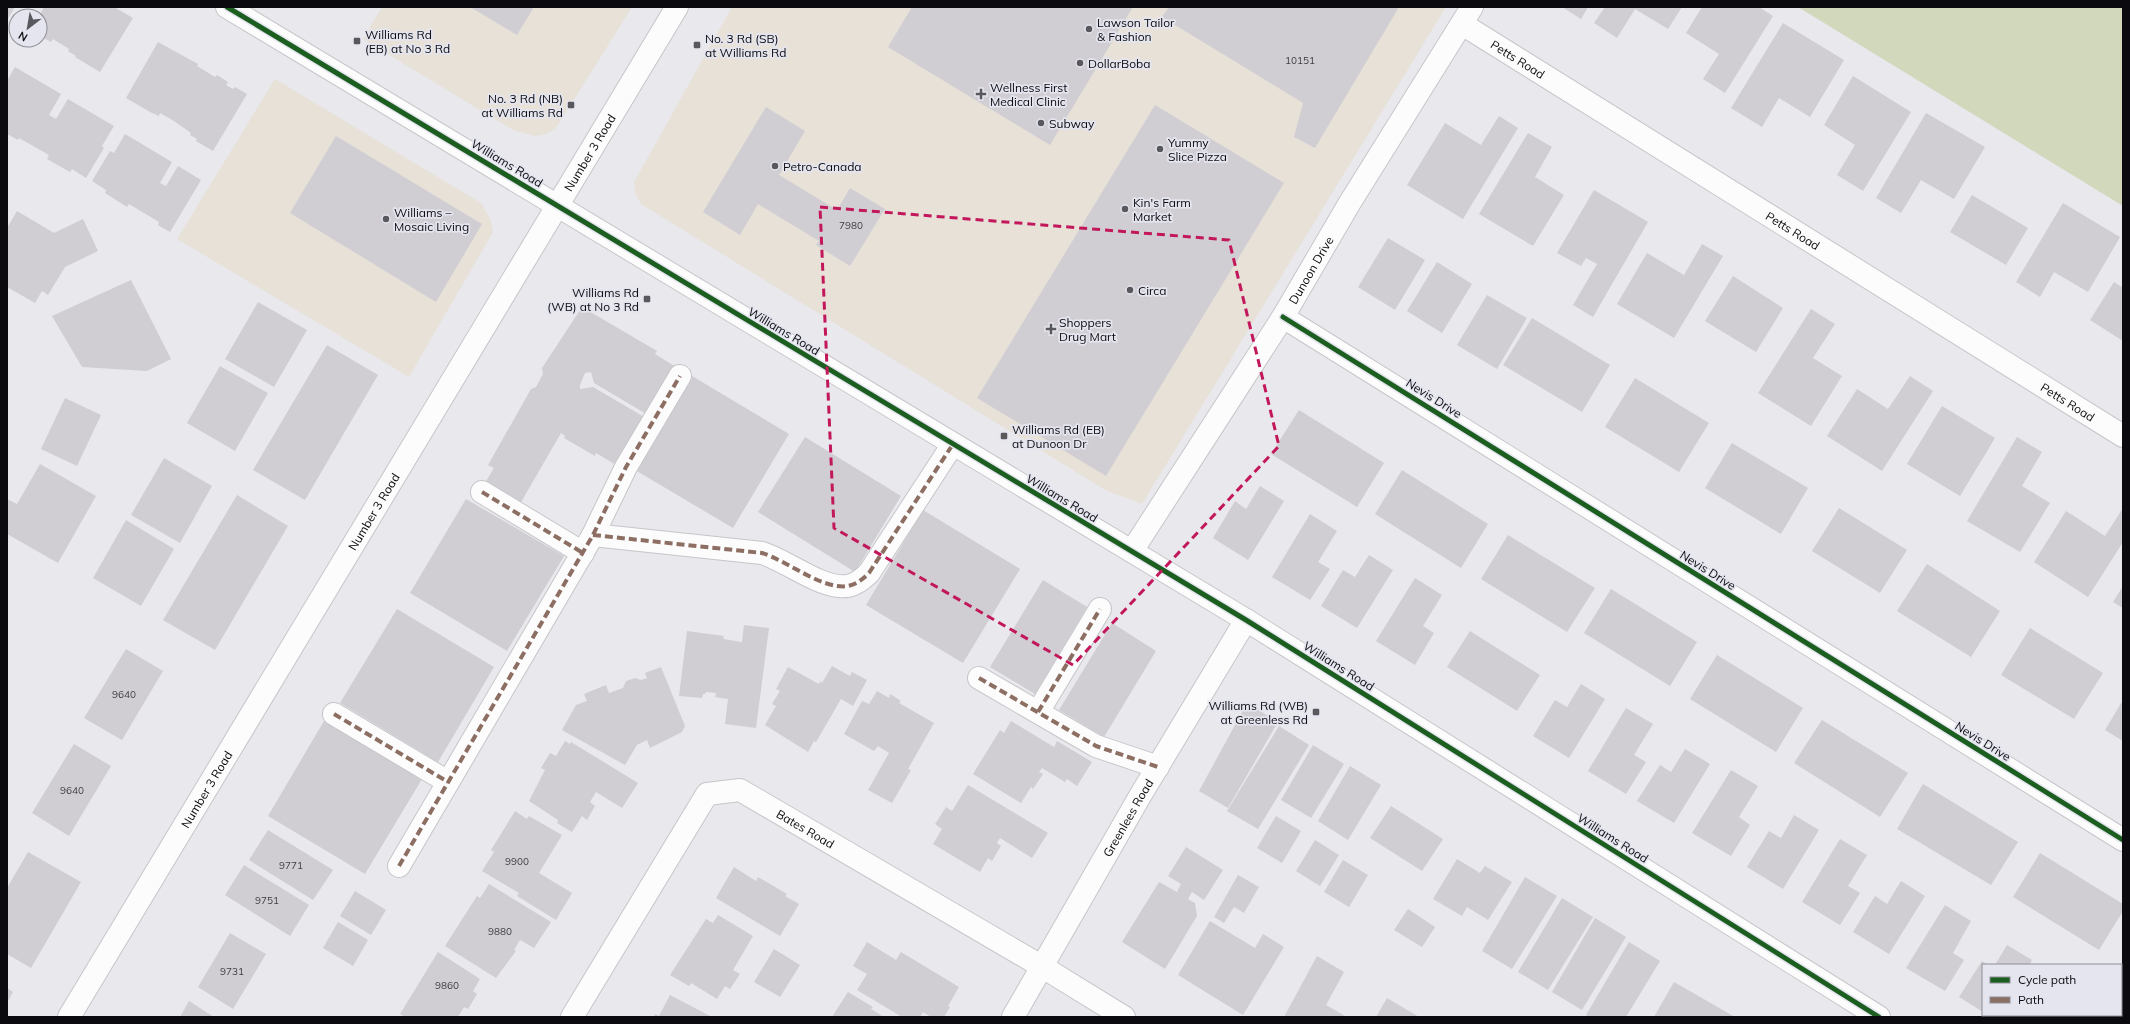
<svg xmlns="http://www.w3.org/2000/svg" width="2130" height="1024" font-family="Mulish,sans-serif">
<style>
.commercial{fill:#e7e1d8}
.green{fill:#d1d8bc}
.building{fill:#d0ced3}
.lines{fill:none;stroke-linecap:round;stroke-linejoin:round}
.street-casing{stroke:#c6c6ca;stroke-width:24}
.secondary-casing{stroke:#c6c6ca;stroke-width:24}
.street{stroke:#fcfcfc;stroke-width:22}
.secondary{stroke:#fcfcfc;stroke-width:22}
.quiet{stroke:#8d6e63;stroke-width:4;stroke-dasharray:8 4;stroke-linecap:butt}
.cycleway-casing{stroke:#e5e5f0;stroke-width:8}
.cycleway{stroke:#1b5e20;stroke-width:5}
.marked{fill:none;stroke:#c2185b;stroke-width:3;stroke-dasharray:8 5;stroke-linejoin:round}
.poi-dot{fill:#58585d;stroke:#e5e5f0;stroke-width:1.5}
.labels{text-anchor:middle;dominant-baseline:central;stroke-width:3.5;stroke-linejoin:round;paint-order:stroke}
.number-label{font-size:10px;fill:#3e3e42}
.poi-label{font-size:12px;fill:#0b0b0f;stroke:#e5e5f0;text-anchor:start}
.street-label{font-size:12px;fill:#0b0b0f;stroke:#e5e5f0}
</style>
<rect width="100%" height="100%" fill="#e8e8ed"/>
<g class="commercial">
<path d="M 382,7 L 632,7 L 556,128 L 546,134 L 534,136 L 513,130 L 363,39 Z"/>
<path d="M 732,7 L 1446,7 L 1142,504 L 1107,491 L 641,204 L 635,193 L 634,182 Z"/>
<path d="M 275,79 L 481,203 L 491,221 L 493,232 L 409,377 L 177,239 Z"/>
</g>
<path class="green" d="M 1798,7 L 2123,7 L 2123,206 Z"/>
<g class="building">
<path d="M 7,7 L 15,7 L 7,20 Z"/>
<path d="M 44,7 L 114,7 L 133,18 L 100,72 L 75,57 L 76,56 L 68,51 L 69,49 L 53,39 L 51,42 L 40,36 L 39,16 Z"/>
<path d="M 470,7 L 534,7 L 517,35 Z"/>
<path d="M 912,7 L 1133,7 L 1050,145 L 888,47 Z"/>
<path d="M 1169,7 L 1399,7 L 1315,148 L 1294,137 L 1303,103 L 1162,17 Z"/>
<path d="M 1562,7 L 1588,7 L 1581,19 Z"/>
<path d="M 1605,7 L 1682,7 L 1668,29 L 1635,9 L 1617,38 L 1594,23 Z"/>
<path d="M 1702,7 L 1759,7 L 1773,16 L 1725,93 L 1703,79 L 1719,54 L 1686,33 Z"/>
<path d="M 1783,23 L 1844,60 L 1810,117 L 1779,98 L 1762,127 L 1731,108 Z"/>
<path d="M 158,42 L 198,64 L 197,66 L 215,77 L 217,75 L 228,82 L 226,85 L 233,89 L 235,87 L 247,94 L 213,151 L 196,141 L 197,139 L 190,135 L 191,133 L 174,121 L 160,113 L 159,116 L 150,112 L 126,98 Z"/>
<path d="M 15,67 L 61,94 L 49,115 L 56,119 L 68,99 L 114,126 L 102,146 L 104,148 L 86,178 L 72,169 L 70,172 L 47,159 L 49,155 L 19,138 L 18,140 L 7,134 L 7,81 Z"/>
<path d="M 1853,76 L 1911,112 L 1863,191 L 1837,175 L 1855,145 L 1824,125 Z"/>
<path d="M 1155,105 L 1284,183 L 1106,476 L 977,398 Z"/>
<path d="M 766,107 L 805,131 L 779,175 L 837,210 L 850,188 L 885,209 L 850,266 L 816,245 L 819,241 L 758,204 L 740,235 L 703,212 Z"/>
<path d="M 1926,113 L 1985,147 L 1954,199 L 1921,180 L 1901,213 L 1876,198 Z"/>
<path d="M 1499,116 L 1518,128 L 1463,219 L 1407,185 L 1445,123 L 1481,145 Z"/>
<path d="M 1528,133 L 1552,147 L 1535,177 L 1564,195 L 1533,246 L 1479,214 Z"/>
<path d="M 125,134 L 172,162 L 160,183 L 166,186 L 178,166 L 201,180 L 170,232 L 158,225 L 159,222 L 129,204 L 127,207 L 105,193 L 106,190 L 92,181 L 110,151 L 114,153 Z"/>
<path d="M 336,136 L 482,224 L 436,302 L 290,213 Z"/>
<path d="M 1594,190 L 1648,222 L 1593,317 L 1573,305 L 1597,264 L 1586,258 L 1581,266 L 1557,253 Z"/>
<path d="M 1972,195 L 2028,228 L 2006,265 L 1950,232 Z"/>
<path d="M 2063,203 L 2120,237 L 2088,292 L 2054,272 L 2040,297 L 2016,282 Z"/>
<path d="M 17,211 L 54,233 L 83,219 L 98,251 L 65,267 L 48,295 L 42,291 L 35,303 L 7,287 L 7,228 Z"/>
<path d="M 1388,238 L 1425,260 L 1395,310 L 1358,287 Z"/>
<path d="M 1702,244 L 1723,256 L 1674,338 L 1617,304 L 1647,253 L 1684,275 Z"/>
<path d="M 1437,262 L 1472,284 L 1442,333 L 1407,311 Z"/>
<path d="M 1733,276 L 1783,308 L 1756,352 L 1705,321 Z"/>
<path d="M 131,280 L 171,359 L 147,371 L 82,367 L 52,316 Z"/>
<path d="M 2114,282 L 2123,288 L 2123,341 L 2090,320 Z"/>
<path d="M 1487,295 L 1527,318 L 1497,369 L 1457,345 Z"/>
<path d="M 258,302 L 307,330 L 274,387 L 225,359 Z"/>
<path d="M 582,307 L 657,351 L 655,354 L 676,367 L 648,415 L 594,383 L 591,372 L 585,373 L 580,385 L 580,389 L 593,387 L 646,418 L 618,466 L 596,453 L 595,456 L 564,438 L 565,436 L 561,433 L 520,504 L 485,483 L 494,468 L 488,465 L 531,389 L 536,387 L 543,374 L 542,368 Z"/>
<path d="M 1811,309 L 1835,324 L 1813,358 L 1842,376 L 1811,426 L 1758,393 Z"/>
<path d="M 1532,318 L 1610,365 L 1582,412 L 1503,365 Z"/>
<path d="M 327,345 L 378,375 L 305,500 L 253,470 Z"/>
<path d="M 220,366 L 268,393 L 235,451 L 187,423 Z"/>
<path d="M 692,376 L 789,434 L 733,528 L 635,470 Z"/>
<path d="M 1910,376 L 1933,391 L 1882,471 L 1827,436 L 1857,389 L 1888,409 Z"/>
<path d="M 1635,378 L 1709,423 L 1679,472 L 1605,427 Z"/>
<path d="M 65,398 L 101,415 L 77,466 L 41,449 Z"/>
<path d="M 1942,406 L 1995,438 L 1960,496 L 1907,464 Z"/>
<path d="M 1299,410 L 1384,463 L 1357,507 L 1271,454 Z"/>
<path d="M 805,437 L 901,496 L 855,572 L 758,512 Z"/>
<path d="M 2017,437 L 2042,452 L 2022,486 L 2050,503 L 2020,552 L 1967,521 Z"/>
<path d="M 1732,443 L 1808,488 L 1781,534 L 1705,488 Z"/>
<path d="M 164,458 L 212,486 L 180,543 L 131,515 Z"/>
<path d="M 40,464 L 96,496 L 58,563 L 7,534 L 7,499 L 17,504 Z"/>
<path d="M 1402,470 L 1488,524 L 1461,568 L 1375,514 Z"/>
<path d="M 1260,486 L 1284,501 L 1248,560 L 1213,538 L 1235,501 L 1246,509 Z"/>
<path d="M 237,495 L 288,526 L 215,650 L 163,620 Z"/>
<path d="M 466,499 L 564,556 L 507,651 L 410,593 Z"/>
<path d="M 1839,508 L 1907,550 L 1880,593 L 1812,551 Z"/>
<path d="M 2123,508 L 2123,542 L 2088,597 L 2034,562 L 2066,511 L 2105,536 Z"/>
<path d="M 923,510 L 1020,569 L 963,663 L 866,605 Z"/>
<path d="M 1310,514 L 1337,531 L 1318,562 L 1330,569 L 1310,600 L 1272,577 Z"/>
<path d="M 126,520 L 174,549 L 141,606 L 93,578 Z"/>
<path d="M 1508,535 L 1595,588 L 1567,632 L 1481,579 Z"/>
<path d="M 1369,555 L 1393,570 L 1357,628 L 1321,606 L 1343,570 L 1355,577 Z"/>
<path d="M 1927,564 L 2000,611 L 1971,657 L 1897,611 Z"/>
<path d="M 1415,578 L 1442,595 L 1423,626 L 1434,633 L 1415,665 L 1376,641 Z"/>
<path d="M 1043,580 L 1087,607 L 1035,694 L 990,667 Z"/>
<path d="M 2123,586 L 2123,608 L 2113,602 Z"/>
<path d="M 1611,589 L 1697,642 L 1670,686 L 1584,633 Z"/>
<path d="M 397,609 L 494,667 L 438,762 L 340,703 Z"/>
<path d="M 1112,623 L 1156,651 L 1104,737 L 1059,710 Z"/>
<path d="M 744,625 L 769,628 L 756,728 L 725,724 L 728,699 L 715,697 L 716,693 L 706,692 L 705,694 L 703,694 L 702,698 L 679,696 L 687,631 L 724,636 L 723,639 L 742,642 Z"/>
<path d="M 2030,628 L 2103,673 L 2074,719 L 2001,675 Z"/>
<path d="M 1470,631 L 1540,675 L 1517,711 L 1447,667 Z"/>
<path d="M 126,649 L 163,671 L 122,740 L 84,718 Z"/>
<path d="M 1717,655 L 1803,708 L 1776,752 L 1690,699 Z"/>
<path d="M 832,666 L 850,676 L 852,672 L 867,680 L 853,706 L 841,699 L 816,742 L 814,741 L 808,752 L 765,725 L 776,706 L 772,704 L 780,691 L 776,689 L 788,667 L 819,684 L 820,681 L 822,683 Z"/>
<path d="M 661,667 L 685,726 L 682,732 L 650,748 L 647,740 L 637,745 L 625,765 L 562,730 L 576,705 L 587,701 L 584,694 L 606,685 L 609,693 L 623,688 L 626,681 L 635,678 L 641,680 L 647,678 L 645,673 Z"/>
<path d="M 1581,684 L 1605,699 L 1569,758 L 1533,736 L 1555,700 L 1567,707 Z"/>
<path d="M 877,691 L 889,698 L 890,694 L 901,701 L 899,703 L 934,723 L 908,769 L 911,770 L 892,803 L 868,790 L 889,753 L 878,746 L 874,751 L 844,734 L 862,701 L 869,704 Z"/>
<path d="M 2123,700 L 2123,741 L 2105,730 Z"/>
<path d="M 1247,703 L 1278,722 L 1228,808 L 1199,791 Z"/>
<path d="M 1626,708 L 1653,724 L 1634,755 L 1646,762 L 1626,794 L 1588,771 Z"/>
<path d="M 1822,720 L 1908,773 L 1880,817 L 1794,763 Z"/>
<path d="M 324,721 L 422,779 L 365,874 L 268,816 Z"/>
<path d="M 1011,721 L 1054,747 L 1057,741 L 1092,762 L 1077,786 L 1067,779 L 1065,782 L 1042,768 L 1039,772 L 1043,774 L 1033,789 L 1031,787 L 1021,803 L 973,774 L 1000,730 L 1004,733 Z"/>
<path d="M 1279,726 L 1309,745 L 1258,829 L 1227,811 Z"/>
<path d="M 565,741 L 570,744 L 571,742 L 638,783 L 622,808 L 596,792 L 590,802 L 595,806 L 587,820 L 582,816 L 572,832 L 557,823 L 558,820 L 529,801 L 545,770 L 541,768 L 550,753 L 556,756 Z"/>
<path d="M 74,744 L 111,766 L 69,836 L 32,813 Z"/>
<path d="M 1313,745 L 1344,764 L 1311,818 L 1281,800 Z"/>
<path d="M 1685,749 L 1710,764 L 1674,823 L 1637,801 L 1660,765 L 1671,772 Z"/>
<path d="M 1350,766 L 1381,785 L 1348,840 L 1318,821 Z"/>
<path d="M 1731,770 L 1758,786 L 1739,817 L 1750,825 L 1731,856 L 1692,833 Z"/>
<path d="M 1923,784 L 2018,842 L 1991,885 L 1897,829 Z"/>
<path d="M 968,785 L 1048,833 L 1032,858 L 1000,838 L 997,843 L 1001,846 L 992,861 L 988,858 L 980,872 L 933,844 L 942,829 L 935,824 L 946,807 L 952,811 Z"/>
<path d="M 1391,806 L 1443,839 L 1422,871 L 1370,838 Z"/>
<path d="M 515,811 L 527,819 L 529,816 L 562,835 L 539,873 L 572,893 L 556,920 L 517,896 L 519,893 L 482,871 L 494,852 L 491,850 Z"/>
<path d="M 1794,815 L 1819,830 L 1783,889 L 1747,867 L 1769,831 L 1781,838 Z"/>
<path d="M 1276,816 L 1301,831 L 1282,863 L 1257,848 Z"/>
<path d="M 268,830 L 333,870 L 313,900 L 249,860 Z"/>
<path d="M 1840,839 L 1867,855 L 1848,886 L 1860,893 L 1840,925 L 1802,902 Z"/>
<path d="M 1315,840 L 1339,855 L 1320,886 L 1296,871 Z"/>
<path d="M 1186,847 L 1223,870 L 1204,900 L 1192,892 L 1188,899 L 1195,903 L 1197,916 L 1165,969 L 1122,942 L 1159,882 L 1177,892 L 1181,884 L 1168,876 Z"/>
<path d="M 28,852 L 81,882 L 31,968 L 7,954 L 7,888 Z"/>
<path d="M 2040,853 L 2123,904 L 2123,911 L 2099,950 L 2013,897 Z"/>
<path d="M 1457,859 L 1480,873 L 1485,866 L 1512,882 L 1488,920 L 1467,907 L 1462,916 L 1433,899 Z"/>
<path d="M 1343,860 L 1368,875 L 1349,907 L 1324,892 Z"/>
<path d="M 244,865 L 309,905 L 290,936 L 225,895 Z"/>
<path d="M 734,867 L 756,881 L 758,877 L 787,894 L 785,896 L 799,904 L 780,936 L 716,898 Z"/>
<path d="M 1238,875 L 1259,887 L 1244,913 L 1234,907 L 1224,923 L 1214,917 Z"/>
<path d="M 1525,877 L 1557,896 L 1512,969 L 1482,951 Z"/>
<path d="M 1901,881 L 1925,896 L 1889,954 L 1853,932 L 1875,896 L 1887,904 Z"/>
<path d="M 489,884 L 551,922 L 534,948 L 520,940 L 514,950 L 516,951 L 496,978 L 445,946 L 477,896 L 480,898 Z"/>
<path d="M 355,891 L 386,910 L 371,935 L 340,916 Z"/>
<path d="M 1562,898 L 1593,917 L 1548,990 L 1518,972 Z"/>
<path d="M 1945,905 L 1971,921 L 1953,953 L 1964,960 L 1945,991 L 1906,968 Z"/>
<path d="M 1408,909 L 1435,927 L 1422,947 L 1394,930 Z"/>
<path d="M 718,915 L 753,936 L 733,970 L 740,974 L 730,989 L 725,986 L 717,999 L 691,983 L 689,986 L 670,975 L 706,919 L 713,923 Z"/>
<path d="M 1595,918 L 1626,937 L 1582,1010 L 1552,992 Z"/>
<path d="M 1210,921 L 1255,948 L 1263,934 L 1284,947 L 1243,1015 L 1178,975 Z"/>
<path d="M 338,922 L 368,940 L 353,966 L 323,948 Z"/>
<path d="M 230,933 L 266,954 L 233,1009 L 198,987 Z"/>
<path d="M 867,942 L 896,960 L 901,952 L 959,987 L 948,1006 L 950,1007 L 944,1017 L 931,1017 L 923,1012 L 920,1017 L 902,1017 L 857,990 L 867,974 L 853,966 Z"/>
<path d="M 1629,942 L 1660,961 L 1626,1017 L 1588,1017 L 1586,1015 Z"/>
<path d="M 2007,945 L 2032,960 L 2029,965 L 1995,965 Z"/>
<path d="M 774,949 L 800,965 L 780,997 L 754,982 Z"/>
<path d="M 438,952 L 480,979 L 473,991 L 477,994 L 468,1009 L 464,1007 L 458,1017 L 405,1017 L 400,1014 Z"/>
<path d="M 1317,956 L 1344,972 L 1326,1005 L 1347,1017 L 1284,1017 Z"/>
<path d="M 1982,961 L 1988,965 L 1983,965 L 1983,1012 L 1959,997 Z"/>
<path d="M 2123,967 L 2123,995 L 2121,994 L 2121,970 Z"/>
<path d="M 1674,982 L 1735,1017 L 1654,1017 Z"/>
<path d="M 7,988 L 13,992 L 7,1003 Z"/>
<path d="M 848,992 L 873,1007 L 871,1009 L 884,1017 L 832,1017 Z"/>
<path d="M 670,995 L 710,1016 L 709,1017 L 654,1017 L 655,1014 L 659,1016 Z"/>
<path d="M 1387,998 L 1419,1017 L 1376,1017 Z"/>
<path d="M 189,1001 L 214,1017 L 180,1017 Z"/>
<path d="M 2028,1015 L 2065,1015 L 2063,1017 L 2026,1017 Z"/>
</g>
<g class="lines">
<g class="street-casing">
<g id="street">
<path id="s1" d="M 1462,24 L 2123,436"/>
<path d="M 1283,317 L 2123,840"/>
<path d="M 482,492 L 583,553"/>
<path d="M 593,535 L 762,553 C 788,561 822,590 848,586 C 857,584 863,579 869,573 L 953,444"/>
<path id="s2" d="M 1132,551 L 1283,317 L 1349,204 L 1472,7"/>
<path d="M 979,678 L 1096,746 L 1158,767"/>
<path d="M 1038,712 L 1100,609"/>
<path d="M 334,714 L 448,782"/>
<path d="M 399,866 L 593,535 L 626,467 L 680,376"/>
<path id="s3" d="M 572,1017 L 707,794 L 740,790 L 1041,966 L 1124,1017"/>
<path id="s4" d="M 1013,1017 L 1140,796 L 1246,620"/>
</g>
</g>
<g class="secondary-casing">
<g id="secondary">
<path d="M 227,7 L 1246,620 L 1879,1017"/>
<path id="s5" d="M 69,1017 L 677,7"/>
</g>
</g>
<use href="#street" class="street"/>
<use href="#secondary" class="secondary"/>
<g class="quiet">
<path d="M 482,492 L 583,553"/>
<path d="M 593,535 L 762,553 C 788,561 822,590 848,586 C 857,584 863,579 869,573 L 953,444"/>
<path d="M 979,678 L 1096,746 L 1158,767"/>
<path d="M 1038,712 L 1100,609"/>
<path d="M 334,714 L 448,782"/>
<path d="M 399,866 L 593,535 L 626,467 L 680,376"/>
</g>
<g class="cycleway-casing">
<g id="cycleway">
<path d="M 227,7 L 1246,620 L 1879,1017"/>
<path d="M 1283,317 L 2123,840"/>
</g>
</g>
<use href="#cycleway" class="cycleway"/>
</g>
<path class="marked" d="M 820,207 L 1229,240 L 1279,446 L 1073,665 L 834,528 Z"/>
<g class="poi-dot">
<circle cx="1089" cy="29" r="4"/>
<rect x="353" y="37" width="8" height="8" rx="2"/>
<rect x="693" y="41" width="8" height="8" rx="2"/>
<circle cx="1080" cy="63" r="4"/>
<path d="M979 88h4v4h4v4h-4v4h-4v-4h-4v-4h4z"/>
<rect x="567" y="101" width="8" height="8" rx="2"/>
<circle cx="1041" cy="123" r="4"/>
<circle cx="1160" cy="149" r="4"/>
<circle cx="775" cy="166" r="4"/>
<circle cx="1125" cy="209" r="4"/>
<circle cx="386" cy="219" r="4"/>
<circle cx="1130" cy="290" r="4"/>
<rect x="643" y="295" width="8" height="8" rx="2"/>
<path d="M1049 323h4v4h4v4h-4v4h-4v-4h-4v-4h4z"/>
<rect x="1000" y="432" width="8" height="8" rx="2"/>
<rect x="1312" y="708" width="8" height="8" rx="2"/>
</g>
<g class="labels">
<g class="number-label">
<text x="1300" y="60">10151</text>
<text x="851" y="225">7980</text>
<text x="124" y="694">9640</text>
<text x="72" y="790">9640</text>
<text x="517" y="861">9900</text>
<text x="291" y="865">9771</text>
<text x="267" y="900">9751</text>
<text x="500" y="931">9880</text>
<text x="232" y="971">9731</text>
<text x="447" y="985">9860</text>
</g>
<g class="poi-label">
<text x="1097" y="22">Lawson Tailor<tspan x="1097" dy="14">&amp; Fashion</tspan></text>
<text x="365" y="34">Williams Rd<tspan x="365" dy="14">(EB) at No 3 Rd</tspan></text>
<text x="705" y="38">No. 3 Rd (SB)<tspan x="705" dy="14">at Williams Rd</tspan></text>
<text x="1088" y="63">DollarBoba</text>
<text x="990" y="87">Wellness First<tspan x="990" dy="14">Medical Clinic</tspan></text>
<text x="563" y="98" text-anchor="end">No. 3 Rd (NB)<tspan x="563" dy="14">at Williams Rd</tspan></text>
<text x="1049" y="123">Subway</text>
<text x="1168" y="142">Yummy<tspan x="1168" dy="14">Slice Pizza</tspan></text>
<text x="783" y="166">Petro-Canada</text>
<text x="1133" y="202">Kin's Farm<tspan x="1133" dy="14">Market</tspan></text>
<text x="394" y="212">Williams –<tspan x="394" dy="14">Mosaic Living</tspan></text>
<text x="1138" y="290">Circa</text>
<text x="639" y="292" text-anchor="end">Williams Rd<tspan x="639" dy="14">(WB) at No 3 Rd</tspan></text>
<text x="1059" y="322">Shoppers<tspan x="1059" dy="14">Drug Mart</tspan></text>
<text x="1012" y="429">Williams Rd (EB)<tspan x="1012" dy="14">at Dunoon Dr</tspan></text>
<text x="1308" y="705" text-anchor="end">Williams Rd (WB)<tspan x="1308" dy="14">at Greenless Rd</tspan></text>
</g>
<g class="street-label">
<text stroke="none"><textPath href="#s1" startOffset="66">Petts Road</textPath></text>
<text stroke="none"><textPath href="#s5" startOffset="1009">Number 3 Road</textPath></text>
<text transform="translate(507 163) rotate(31)">Williams Road</text>
<text stroke="none"><textPath href="#s1" startOffset="390">Petts Road</textPath></text>
<text stroke="none"><textPath href="#s2" startOffset="333">Dunoon Drive</textPath></text>
<text transform="translate(784 331) rotate(31)">Williams Road</text>
<text transform="translate(1434 398) rotate(32)">Nevis Drive</text>
<text stroke="none"><textPath href="#s1" startOffset="714">Petts Road</textPath></text>
<text transform="translate(1062 498) rotate(31)">Williams Road</text>
<text stroke="none"><textPath href="#s5" startOffset="590">Number 3 Road</textPath></text>
<text transform="translate(1708 570) rotate(32)">Nevis Drive</text>
<text transform="translate(1339 666) rotate(32)">Williams Road</text>
<text transform="translate(1983 741) rotate(32)">Nevis Drive</text>
<text stroke="none"><textPath href="#s5" startOffset="266">Number 3 Road</textPath></text>
<text stroke="none"><textPath href="#s4" startOffset="230">Greenlees Road</textPath></text>
<text stroke="none"><textPath href="#s3" startOffset="370">Bates Road</textPath></text>
<text transform="translate(1613 838) rotate(32)">Williams Road</text>
</g>
</g>
<rect width="2130" height="1024" fill="none" stroke="#0b0b0f" stroke-width="16"/>
<rect x="1982" y="964" width="140" height="52" fill="#e5e5f0" stroke="#8e8e96"/>
<rect x="1990" y="977" width="20" height="6" fill="#1b5e20" stroke="#8e8e96"/>
<text x="2018" y="984" font-size="12" fill="#0b0b0f">Cycle path</text>
<rect x="1990" y="997" width="20" height="6" fill="#8d6e63" stroke="#8e8e96"/>
<text x="2018" y="1004" font-size="12" fill="#0b0b0f">Path</text>
<g transform="translate(28 28) rotate(211)"><circle r="19" fill="#e5e5f0" stroke="#8e8e96"/>
<path d="M0-3L7 15L0 10L-7 15Z" fill="#58585d"/>
<text y="-6" font-size="11" font-weight="bold" text-anchor="middle" fill="#0b0b0f">N</text>
</g>
</svg>
